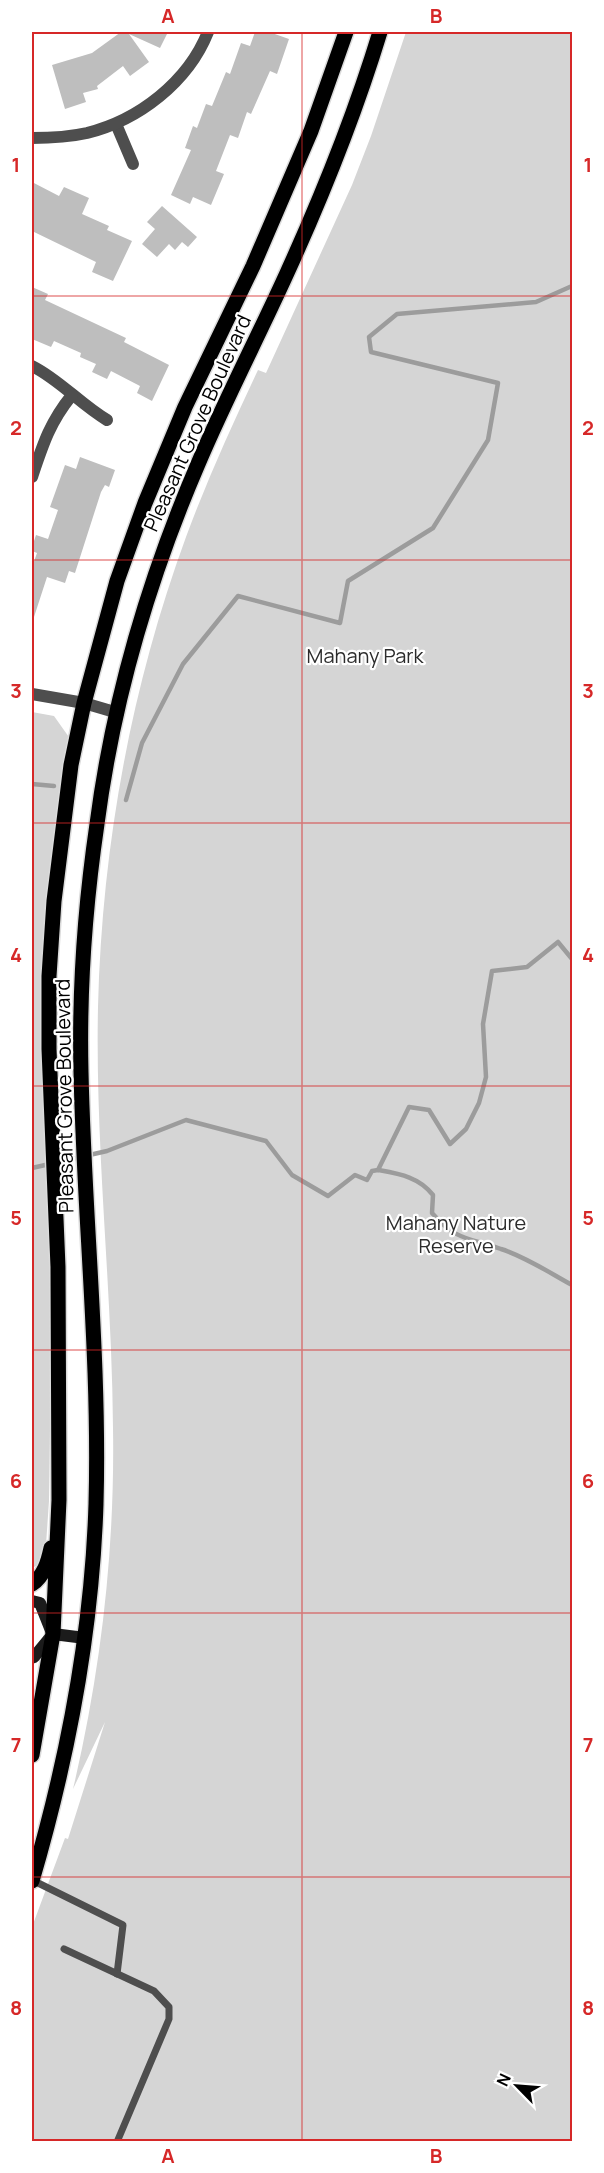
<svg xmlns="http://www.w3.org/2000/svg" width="604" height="2173" font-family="Manrope,sans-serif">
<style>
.green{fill:#d5d5d5}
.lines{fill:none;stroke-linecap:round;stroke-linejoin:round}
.stream{stroke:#9c9c9c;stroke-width:4.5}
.building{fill:#bebebe}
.primary-casing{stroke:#dbdbdb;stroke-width:18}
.lane{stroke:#4e4e4e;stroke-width:7}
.street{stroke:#4e4e4e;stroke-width:12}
.secondary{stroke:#1b1b1b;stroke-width:12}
.primary{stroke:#000;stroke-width:15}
.grid{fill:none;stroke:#d62828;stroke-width:1.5;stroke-opacity:0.55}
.labels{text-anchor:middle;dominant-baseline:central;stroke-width:4.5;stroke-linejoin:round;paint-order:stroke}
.street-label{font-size:20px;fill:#000;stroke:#fff}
.park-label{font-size:20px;fill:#2c2c2c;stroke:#fff}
.neatline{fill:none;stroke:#d62828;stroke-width:2}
.grid-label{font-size:20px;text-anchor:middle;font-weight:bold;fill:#d62828}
</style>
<rect width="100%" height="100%" fill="#fff"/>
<g class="green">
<path d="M 406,32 L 572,32 L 572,2141 L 32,2141 L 32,1927 L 65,1838 L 68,1839 L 105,1722 L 73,1789 C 101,1671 115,1549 113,1428 C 112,1288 95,1147 98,1007 C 102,846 131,687 186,537 C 207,480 232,425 258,370 L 266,373 L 352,185 L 371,136 Z"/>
<path d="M 32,712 L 54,716 L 71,740 L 43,973 L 52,1289 L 49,1501 L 46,1545 L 38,1565 L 32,1568 Z"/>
</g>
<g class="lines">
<g class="stream">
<path d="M 32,784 L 54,786"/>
<path d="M 126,800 L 142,743 L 183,664 L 238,596 L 340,623 L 348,581 L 433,528 L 488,440 L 498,383 L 371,352 L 369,337 L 397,314 L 536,302 L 572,286"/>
<path d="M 32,1168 L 107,1151 L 186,1120 L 266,1141 L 292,1175 L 328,1196 L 355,1175 L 367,1180 L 372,1171 L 378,1170 L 409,1107 L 429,1110 L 450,1144 L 466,1129 L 479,1103 L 486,1077 L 483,1024 L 492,971 L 527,967 L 558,942 L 572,959"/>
<path d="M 378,1170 C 400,1174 419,1177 433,1195 L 432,1213 C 456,1241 470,1238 501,1249 C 526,1257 550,1273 572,1285"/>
</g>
</g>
<g class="building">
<path d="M 121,32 L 168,32 L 160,48 L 129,34 L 149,62 L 130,76 L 123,66 L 97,86 L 98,89 L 83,93 L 86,102 L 65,109 L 52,65 L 92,53 Z"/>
<path d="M 255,32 L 269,32 L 289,39 L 277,74 L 270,71 L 251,114 L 247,112 L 238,138 L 230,135 L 216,171 L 224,174 L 211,205 L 193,197 L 190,204 L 171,195 L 191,150 L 185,148 L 193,126 L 197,128 L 206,104 L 212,106 L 226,72 L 230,74 L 241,43 L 250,46 Z"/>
<path d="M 32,182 L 59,196 L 64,187 L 89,198 L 82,214 L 109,226 L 107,230 L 132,241 L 113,281 L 92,272 L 96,262 L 32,231 Z"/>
<path d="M 162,206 L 197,237 L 188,247 L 182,242 L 175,250 L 169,244 L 157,257 L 142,244 L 155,229 L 147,222 Z"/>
<path d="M 32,287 L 48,294 L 45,300 L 126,338 L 124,342 L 169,365 L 152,401 L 137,393 L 140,386 L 111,371 L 107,379 L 92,372 L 96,364 L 80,357 L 81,353 L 54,341 L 51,347 L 32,339 Z"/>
<path d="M 80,457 L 115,470 L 109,487 L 105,485 L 101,492 L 75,573 L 69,571 L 65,583 L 47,577 L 34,617 L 32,616 L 32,567 L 37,553 L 32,551 L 32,547 L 36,535 L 48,539 L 58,510 L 50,507 L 65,465 L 76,469 Z"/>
</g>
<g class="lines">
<g class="primary-casing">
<g id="primary">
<path d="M 32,1584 C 44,1576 48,1562 51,1548"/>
<path d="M 32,1755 L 53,1634 L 59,1500 L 58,1267 L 49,1049 L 49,976 L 54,901 L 71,765 L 84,703 L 117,581 L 145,503 L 185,407 L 253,266 L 311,131 L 346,32"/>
<path d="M 32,1881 C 68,1758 92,1632 96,1504 C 100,1360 84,1216 81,1072 C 79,989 85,906 97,824 C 113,701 149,578 198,464 C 225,400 258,337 287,273 C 323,194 355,114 380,32"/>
</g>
</g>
<g class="lane">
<path d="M 32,1880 L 123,1925 L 117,1974"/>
<path d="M 64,1949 L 154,1991 L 169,2007 L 169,2019 L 117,2142"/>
</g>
<g class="street">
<path d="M 116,124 L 133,164"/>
<path d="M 32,138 C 50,138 69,137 87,133 C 139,120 188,82 208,32"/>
<path d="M 32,366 C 60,380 80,404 107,420"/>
<path d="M 32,477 C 43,444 50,422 72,395"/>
<path d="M 32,694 L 84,703 L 118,713"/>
</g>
<g class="secondary">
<path d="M 32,1601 L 40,1603 L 52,1633"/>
<path d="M 53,1634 L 85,1638"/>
<path d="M 32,1656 L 34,1657 L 53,1634"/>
</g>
<use href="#primary" class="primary"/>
</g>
<path class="grid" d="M 302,32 L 302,2142M 32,296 L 572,296M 32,560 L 572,560M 32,823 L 572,823M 32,1086 L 572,1086M 32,1350 L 572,1350M 32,1613 L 572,1613M 32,1877 L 572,1877"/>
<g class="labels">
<g class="street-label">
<text transform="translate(197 423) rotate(-66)">Pleasant Grove Boulevard</text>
<text transform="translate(64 1096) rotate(-91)">Pleasant Grove Boulevard</text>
</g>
<g class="park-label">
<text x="365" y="655">Mahany Park</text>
<text x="456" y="1222">Mahany Nature<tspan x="456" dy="23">Reserve</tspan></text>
</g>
</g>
<rect width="604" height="2173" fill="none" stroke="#ffffff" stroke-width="66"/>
<g transform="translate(517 2086) rotate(295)" stroke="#ffffff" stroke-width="4.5" paint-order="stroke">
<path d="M0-4.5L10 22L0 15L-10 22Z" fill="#000000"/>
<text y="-9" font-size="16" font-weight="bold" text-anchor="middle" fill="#000000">N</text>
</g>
<rect x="33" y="33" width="538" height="2107" class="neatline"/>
<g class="grid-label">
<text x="168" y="23">A</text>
<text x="436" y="23">B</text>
<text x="16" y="172">1</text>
<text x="588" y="172">1</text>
<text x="16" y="435">2</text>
<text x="588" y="435">2</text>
<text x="16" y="698">3</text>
<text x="588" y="698">3</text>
<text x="16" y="962">4</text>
<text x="588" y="962">4</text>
<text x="16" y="1225">5</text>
<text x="588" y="1225">5</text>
<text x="16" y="1488">6</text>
<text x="588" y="1488">6</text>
<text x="16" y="1752">7</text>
<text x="588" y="1752">7</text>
<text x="16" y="2015">8</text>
<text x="588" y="2015">8</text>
<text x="168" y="2163">A</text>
<text x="436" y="2163">B</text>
</g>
</svg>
